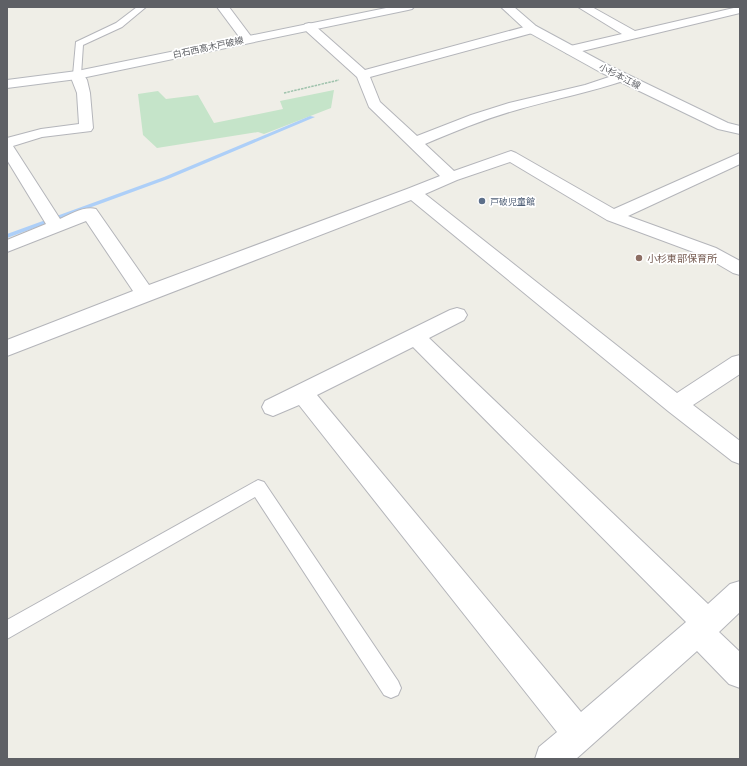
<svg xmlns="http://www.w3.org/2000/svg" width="747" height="766" font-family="Lato,'Noto Sans JP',sans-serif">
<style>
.green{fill:#c5e4c9}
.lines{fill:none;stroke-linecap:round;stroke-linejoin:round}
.stream{fill:#adcff8;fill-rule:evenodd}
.lane-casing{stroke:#b4b5ba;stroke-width:2}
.street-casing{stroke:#b4b5ba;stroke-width:2}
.secondary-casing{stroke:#b5b7bc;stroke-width:2}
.path{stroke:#9ec2ac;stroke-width:1.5;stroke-dasharray:2.5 1;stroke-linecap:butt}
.lane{fill:#fff;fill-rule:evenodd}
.street{fill:#fff;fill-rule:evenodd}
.secondary{fill:#fff;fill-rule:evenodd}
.service-dot{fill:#5c6f8a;stroke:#fff;stroke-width:1.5}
.education-dot{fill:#8d6e63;stroke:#fff;stroke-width:1.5}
.labels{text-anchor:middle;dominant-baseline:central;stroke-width:3.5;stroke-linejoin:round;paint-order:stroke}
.far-street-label{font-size:9px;fill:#5e6065;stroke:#fff}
.far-service-label{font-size:9px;fill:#4e5e75;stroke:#fff;text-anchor:start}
.education-label{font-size:10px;fill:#785e54;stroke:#fff;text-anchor:start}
</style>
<rect width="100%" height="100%" fill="#efeee7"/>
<path class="green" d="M 334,90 L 331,108 L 264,134 L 258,132 L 157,148 L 143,135 L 138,94 L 158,91 L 166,99 L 198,95 L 214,123 L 283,109 L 280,101 Z"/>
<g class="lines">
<path class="stream" d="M 310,116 L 315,117 L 168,179 L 7,238 L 7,234 L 164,177 Z"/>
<g class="lane-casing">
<g id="lane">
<path d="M 137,7 L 146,7 L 122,27 L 83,45 L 81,75 L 77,78 L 74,77 L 73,75 L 76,42 L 116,23 Z"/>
<path d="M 258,480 L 264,482 L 398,681 L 401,688 L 398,695 L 391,698 L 384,695 L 255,497 L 7,639 L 7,620 Z"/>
</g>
</g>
<g class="street-casing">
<g id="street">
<path d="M 217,7 L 229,7 L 253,39 L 251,42 L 243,42 Z"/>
<path d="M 578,7 L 592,7 L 635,31 L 738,7 L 740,7 L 740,13 L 570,54 L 566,53 L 564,50 L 566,47 L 622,34 Z"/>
<path d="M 309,23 L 313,24 L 365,70 L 528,26 L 536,26 L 538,29 L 536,32 L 370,77 L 380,102 L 417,136 L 471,115 L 509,103 L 585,85 L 621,73 L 626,74 L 628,77 L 626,80 C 591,92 555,99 520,109 C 487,118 456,131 425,144 L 454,171 L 511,151 L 516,153 L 614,209 L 740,153 L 740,164 L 628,216 L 716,248 L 740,261 L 740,275 L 733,273 L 704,256 L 607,220 L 510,162 L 457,180 L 425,194 L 677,393 L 732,357 L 740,355 L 740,374 L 693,405 L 740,441 L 740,464 L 732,461 L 668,411 L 411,200 L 7,356 L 7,340 L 133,291 L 86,221 L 7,252 L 7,240 L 46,224 L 7,160 L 7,138 L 41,129 L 79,124 L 77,93 L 70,75 L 72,72 L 82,72 L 87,80 L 90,93 L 93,128 L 91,131 L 42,137 L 13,146 L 60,219 C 71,214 84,206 96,209 L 149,285 L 407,189 L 440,176 L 369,107 L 357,77 L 305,30 L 303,27 L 305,24 Z"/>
<path d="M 457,308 L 464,310 L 467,315 L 464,320 L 429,338 L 708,604 L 730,584 L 740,581 L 740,612 L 719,632 L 740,652 L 740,688 L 729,684 L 697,651 L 576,759 L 535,759 L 539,747 L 557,732 L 299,405 L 273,416 L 265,413 L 262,407 L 265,401 L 450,310 ZM 413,347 L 686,622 L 581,712 L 317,395 Z"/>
</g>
</g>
<g class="secondary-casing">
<g id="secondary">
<path d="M 391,7 L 414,7 L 412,9 L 408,10 L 77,79 L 7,88 L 7,80 L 77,71 Z"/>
<path d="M 501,7 L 514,7 L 536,26 L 610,66 L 728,123 L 740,126 L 740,134 L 718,129 L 600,72 L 528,32 Z"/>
</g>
</g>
<path class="path" d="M 284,93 L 339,80"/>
<use href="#lane" class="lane"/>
<use href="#street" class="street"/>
<use href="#secondary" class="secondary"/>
</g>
<circle class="service-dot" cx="482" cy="201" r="4"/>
<circle class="education-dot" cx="639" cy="258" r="4"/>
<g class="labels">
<g class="far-street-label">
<text transform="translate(208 47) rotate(-12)">白石西高木戸破線</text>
<text transform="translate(620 76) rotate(27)">小杉本江線</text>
</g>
<g class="far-service-label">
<text x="490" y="201">戸破児童館</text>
</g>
<g class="education-label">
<text x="647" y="258">小杉東部保育所</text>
</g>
</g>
<rect width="747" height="766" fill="none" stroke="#5e6065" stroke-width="16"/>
</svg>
